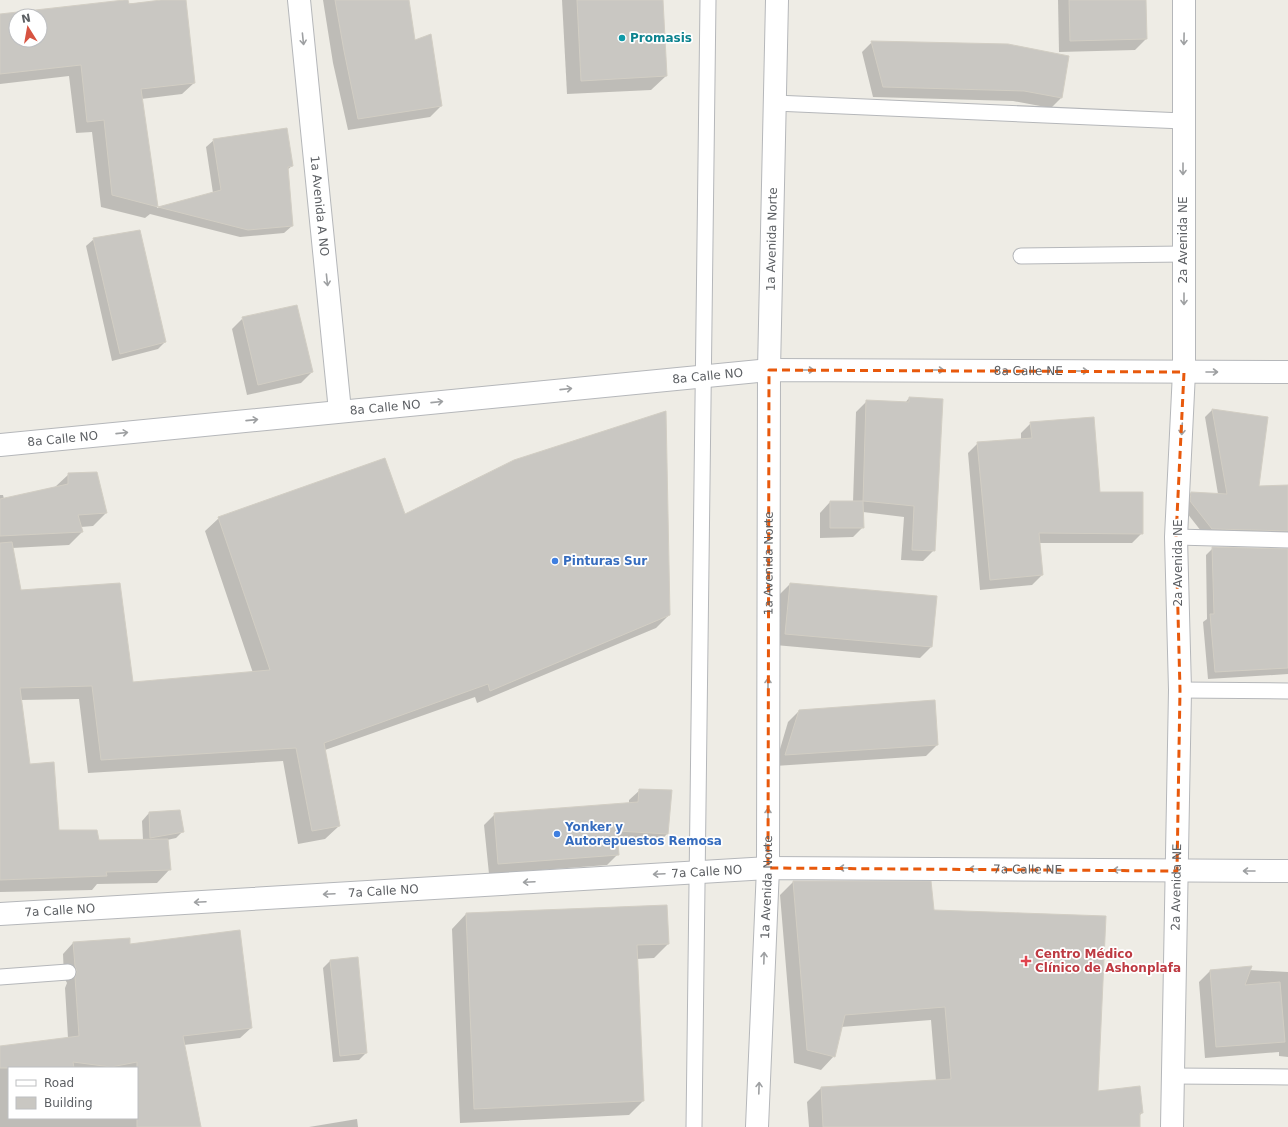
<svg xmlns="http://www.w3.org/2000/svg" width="1288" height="1127" font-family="'DejaVu Sans',sans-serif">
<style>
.shadow{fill:#0003;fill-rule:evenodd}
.building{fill:#c9c7c2;stroke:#d2cec4;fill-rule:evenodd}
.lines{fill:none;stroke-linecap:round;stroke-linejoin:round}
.service-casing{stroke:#b5b7ba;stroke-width:17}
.minor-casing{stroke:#b5b7ba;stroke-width:24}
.tertiary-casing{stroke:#b5b7ba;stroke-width:24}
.service{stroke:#fff;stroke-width:15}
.minor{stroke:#fff;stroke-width:22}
.tertiary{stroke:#fff;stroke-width:22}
.oneway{stroke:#9ea0a2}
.marked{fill:none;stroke:#e8590c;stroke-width:3;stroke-dasharray:8 5;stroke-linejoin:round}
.culture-dot{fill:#0f9aa8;stroke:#fff;stroke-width:1.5}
.shop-dot{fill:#3f7fe0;stroke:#fff;stroke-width:1.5}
.health-dot{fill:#e0444e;stroke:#fff;stroke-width:1.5}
.labels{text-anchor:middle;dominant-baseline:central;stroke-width:3.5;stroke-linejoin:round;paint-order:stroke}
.culture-label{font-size:12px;font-weight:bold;fill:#0d838f;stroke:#fff;text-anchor:start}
.street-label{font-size:12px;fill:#5d6064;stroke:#fff}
.shop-label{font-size:12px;font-weight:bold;fill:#366cbe;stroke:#fff;text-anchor:start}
.health-label{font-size:12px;font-weight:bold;fill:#be3a42;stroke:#fff;text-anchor:start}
</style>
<rect width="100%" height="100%" fill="#eeece5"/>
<g class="shadow">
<path d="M 170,0 L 185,0 L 194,83 L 182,94 L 141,99 L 157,208 L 213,193 L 206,147 L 214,140 L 292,166 L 287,170 L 292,226 L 284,233 L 240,237 L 150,214 L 145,218 L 101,207 L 92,132 L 76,133 L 69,76 L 0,84 L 0,15 ZM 16,16 L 40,16 L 40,40 L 16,40 Z"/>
<path d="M 323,0 L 408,0 L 414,41 L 430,36 L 441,106 L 430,117 L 348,130 L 333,63 Z"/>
<path d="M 562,0 L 662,0 L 666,76 L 651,90 L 567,94 Z"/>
<path d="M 1058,0 L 1145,0 L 1146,39 L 1135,50 L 1059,52 Z"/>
<path d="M 872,42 L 1068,57 L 1061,98 L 1051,108 L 1013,101 L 873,97 L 862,52 Z"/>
<path d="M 94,239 L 165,342 L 158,349 L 112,361 L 86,246 Z"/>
<path d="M 243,318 L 312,372 L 301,383 L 247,395 L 232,329 Z"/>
<path d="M 909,398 L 934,550 L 923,561 L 901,560 L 904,517 L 863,512 L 863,527 L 853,537 L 820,538 L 820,513 L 830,502 L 853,502 L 856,412 L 867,401 L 905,403 Z"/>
<path d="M 1212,410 L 1258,487 L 1288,486 L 1288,544 L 1205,536 L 1183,508 L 1184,500 L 1191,493 L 1218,494 L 1205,417 Z"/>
<path d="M 1031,423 L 1099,493 L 1142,533 L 1132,543 L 1039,543 L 1042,575 L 1032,585 L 980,590 L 968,453 L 978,443 L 1021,440 L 1021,433 Z"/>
<path d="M 69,474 L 106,513 L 93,526 L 81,527 L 82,532 L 69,545 L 12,548 L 20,591 L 132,683 L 253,673 L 205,531 L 219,518 L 404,516 L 669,615 L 656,628 L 477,703 L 475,697 L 325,750 L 339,826 L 325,839 L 298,844 L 283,761 L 88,773 L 79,699 L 20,700 L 29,766 L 58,831 L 98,841 L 143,840 L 142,821 L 149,813 L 183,831 L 176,838 L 167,840 L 170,869 L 157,883 L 97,884 L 92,890 L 0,892 L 0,495 L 3,495 L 4,499 L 55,487 Z"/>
<path d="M 1213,548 L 1288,550 L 1288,674 L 1208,679 L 1203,622 L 1207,619 L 1206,555 Z"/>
<path d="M 790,584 L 931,647 L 920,658 L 775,645 L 779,595 Z"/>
<path d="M 799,711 L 937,745 L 926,756 L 775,766 L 788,722 Z"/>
<path d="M 640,790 L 667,834 L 657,844 L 617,842 L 618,854 L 607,865 L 489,874 L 484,825 L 495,814 L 629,804 L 629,800 Z"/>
<path d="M 793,882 L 933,910 L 1097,1092 L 1142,1113 L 1139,1116 L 1139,1127 L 809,1127 L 807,1102 L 821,1088 L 936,1081 L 931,1020 L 841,1027 L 834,1056 L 821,1070 L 794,1063 L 780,895 Z"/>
<path d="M 466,914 L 668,944 L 654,958 L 637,959 L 643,1101 L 629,1115 L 460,1123 L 452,929 Z"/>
<path d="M 73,943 L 129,945 L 251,1028 L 240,1038 L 184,1045 L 200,1127 L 0,1127 L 0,1047 L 68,1038 L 65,988 L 67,983 L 64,977 L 63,954 ZM 9,1068 L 137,1068 L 137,1118 L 9,1118 Z"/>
<path d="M 357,959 L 366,1053 L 359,1060 L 333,1062 L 323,968 L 330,961 Z"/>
<path d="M 1250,967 L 1249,970 L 1288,972 L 1288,1057 L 1279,1056 L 1279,1052 L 1205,1058 L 1199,982 L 1210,971 Z"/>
<path d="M 357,1119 L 358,1127 L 309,1127 Z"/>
</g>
<g class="building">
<path d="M 124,0 L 128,0 L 129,4 L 161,0 L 186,0 L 195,83 L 141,89 L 158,207 L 112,195 L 104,120 L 87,122 L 81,65 L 0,74 L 0,14 ZM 16,16 L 40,16 L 40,40 L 16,40 Z"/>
<path d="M 335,0 L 409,0 L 415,40 L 431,34 L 442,106 L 358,119 L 344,51 Z"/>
<path d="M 577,0 L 663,0 L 667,76 L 581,81 Z"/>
<path d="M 1069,0 L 1146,0 L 1147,39 L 1070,41 Z"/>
<path d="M 871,41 L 1008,44 L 1069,56 L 1062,98 L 1024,91 L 883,87 Z"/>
<path d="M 287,128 L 293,166 L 288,167 L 293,226 L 248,230 L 158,207 L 221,190 L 213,139 Z"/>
<path d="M 140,230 L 166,342 L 120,354 L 93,238 Z"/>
<path d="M 297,305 L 313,372 L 258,385 L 242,317 Z"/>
<path d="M 909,397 L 943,399 L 935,551 L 912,550 L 914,506 L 863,501 L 866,400 L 909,402 Z"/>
<path d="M 1212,409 L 1268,417 L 1259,486 L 1288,485 L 1288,531 L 1212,529 L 1190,501 L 1191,492 L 1227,494 Z"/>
<path d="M 666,411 L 670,615 L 490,691 L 488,684 L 324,743 L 340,826 L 312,831 L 296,748 L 101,760 L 92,686 L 20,688 L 30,764 L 54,762 L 59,830 L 97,830 L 99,840 L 168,839 L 171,870 L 106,872 L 107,876 L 0,880 L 0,543 L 12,542 L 21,590 L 120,583 L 133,682 L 270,670 L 218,517 L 385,458 L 405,514 L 514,460 Z"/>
<path d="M 1094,417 L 1100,492 L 1143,492 L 1143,534 L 1039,533 L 1043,575 L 990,580 L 977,442 L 1032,438 L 1030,422 Z"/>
<path d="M 97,472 L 107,513 L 78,515 L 83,532 L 0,536 L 0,499 L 68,484 L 68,473 Z"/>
<path d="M 830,501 L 863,501 L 864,528 L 830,528 Z"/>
<path d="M 1212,547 L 1288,549 L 1288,668 L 1215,672 L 1210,614 L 1214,614 Z"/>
<path d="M 790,583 L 937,596 L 932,647 L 785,634 Z"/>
<path d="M 935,700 L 938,745 L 785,755 L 799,710 Z"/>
<path d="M 639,789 L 672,790 L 668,834 L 617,831 L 619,855 L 498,864 L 494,813 L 638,802 Z"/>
<path d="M 180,810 L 184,832 L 150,838 L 149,812 Z"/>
<path d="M 793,881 L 931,881 L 934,910 L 1106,916 L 1098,1091 L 1140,1086 L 1143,1113 L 1140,1113 L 1140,1127 L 823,1127 L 821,1087 L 951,1079 L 945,1007 L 845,1015 L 835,1057 L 807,1050 Z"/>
<path d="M 667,905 L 669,944 L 637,945 L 644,1101 L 474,1109 L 466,913 Z"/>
<path d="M 240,930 L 252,1028 L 183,1036 L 201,1127 L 137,1127 L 137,1062 L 111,1067 L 73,1062 L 74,1068 L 0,1068 L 0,1046 L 79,1036 L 75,977 L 77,972 L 75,966 L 73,942 L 130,938 L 130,944 Z"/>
<path d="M 358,957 L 367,1053 L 340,1056 L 330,960 Z"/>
<path d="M 1252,966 L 1245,985 L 1280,982 L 1285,1042 L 1216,1047 L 1210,970 Z"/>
</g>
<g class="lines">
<g class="service-casing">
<g id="service">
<path d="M 775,103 L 1183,121"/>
<path d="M 1021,256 L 1184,254"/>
<path d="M 1176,537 L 1288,540"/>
<path d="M 1180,690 L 1288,691"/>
<path d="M 0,977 L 68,972"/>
<path d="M 1173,1076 L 1288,1077"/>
<path d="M 694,1127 L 708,0"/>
</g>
</g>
<g class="minor-casing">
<g id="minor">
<path id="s1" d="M 299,0 L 340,411"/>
<path id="s2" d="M 1172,1127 L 1180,690 L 1176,537 L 1184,372 L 1184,0"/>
</g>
</g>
<g class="tertiary-casing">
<g id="tertiary">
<path id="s3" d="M 0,445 L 769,370 L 1288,372"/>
<path id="s4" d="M 0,914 L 768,868 L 1288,871"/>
<path id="s5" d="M 757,1127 L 768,868 L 769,370 L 777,0"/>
</g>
</g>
<use href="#service" class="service"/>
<use href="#minor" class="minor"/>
<use href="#tertiary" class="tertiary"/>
</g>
<defs><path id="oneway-shaft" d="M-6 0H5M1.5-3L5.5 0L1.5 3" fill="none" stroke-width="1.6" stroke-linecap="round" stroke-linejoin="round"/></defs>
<g class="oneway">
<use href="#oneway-shaft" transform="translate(303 39) rotate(84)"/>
<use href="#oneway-shaft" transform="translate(1184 39) rotate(91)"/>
<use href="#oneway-shaft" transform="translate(1183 169) rotate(90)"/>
<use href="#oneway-shaft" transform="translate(327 280) rotate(84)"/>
<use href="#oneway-shaft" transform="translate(1184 299) rotate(90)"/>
<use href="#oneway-shaft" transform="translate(808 370)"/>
<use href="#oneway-shaft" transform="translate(938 370)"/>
<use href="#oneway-shaft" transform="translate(1082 371)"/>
<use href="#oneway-shaft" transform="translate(1212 372)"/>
<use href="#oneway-shaft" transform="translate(566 389) rotate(-6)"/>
<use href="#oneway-shaft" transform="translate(437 402) rotate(-6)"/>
<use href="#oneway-shaft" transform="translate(252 420) rotate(-6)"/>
<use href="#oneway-shaft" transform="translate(1182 429) rotate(93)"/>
<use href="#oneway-shaft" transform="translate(122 433) rotate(-6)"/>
<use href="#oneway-shaft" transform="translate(768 684) rotate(-90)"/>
<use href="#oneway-shaft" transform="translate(768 814) rotate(-90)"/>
<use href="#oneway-shaft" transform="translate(845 868) rotate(-180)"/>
<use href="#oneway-shaft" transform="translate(975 869) rotate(-180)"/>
<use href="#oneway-shaft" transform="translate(1119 870) rotate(-180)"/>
<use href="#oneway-shaft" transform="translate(1249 871) rotate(-180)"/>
<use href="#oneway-shaft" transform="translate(659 874) rotate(177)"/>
<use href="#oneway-shaft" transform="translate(529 882) rotate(177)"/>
<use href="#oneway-shaft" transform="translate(329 894) rotate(177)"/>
<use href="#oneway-shaft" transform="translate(200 902) rotate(177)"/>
<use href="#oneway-shaft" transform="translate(764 958) rotate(-88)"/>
<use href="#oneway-shaft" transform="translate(759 1088) rotate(-88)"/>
</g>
<path class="marked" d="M 769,370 L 1184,372 L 1176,537 L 1180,690 L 1177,871 L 768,868 Z"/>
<circle class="culture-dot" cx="622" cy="38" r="4"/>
<g class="shop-dot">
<circle cx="555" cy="561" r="4"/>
<circle cx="557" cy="834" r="4"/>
</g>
<path class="health-dot" d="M1024 955h4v4h4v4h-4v4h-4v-4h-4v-4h4z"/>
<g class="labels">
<g class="culture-label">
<text x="630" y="38">Promasis</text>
</g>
<g class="street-label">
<text stroke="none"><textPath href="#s1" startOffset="207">1a Avenida A NO</textPath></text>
<text stroke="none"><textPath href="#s5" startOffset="888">1a Avenida Norte</textPath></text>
<text transform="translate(1183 240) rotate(-90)">2a Avenida NE</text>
<text stroke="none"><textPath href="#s3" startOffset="1032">8a Calle NE</textPath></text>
<text stroke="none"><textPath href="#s3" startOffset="711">8a Calle NO</textPath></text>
<text stroke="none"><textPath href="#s3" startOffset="387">8a Calle NO</textPath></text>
<text stroke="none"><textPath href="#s3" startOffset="63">8a Calle NO</textPath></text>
<text transform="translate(1178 563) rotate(-90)">2a Avenida NE</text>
<text stroke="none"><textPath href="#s5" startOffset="564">1a Avenida Norte</textPath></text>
<text stroke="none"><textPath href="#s4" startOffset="1029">7a Calle NE</textPath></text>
<text stroke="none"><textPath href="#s4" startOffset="708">7a Calle NO</textPath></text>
<text stroke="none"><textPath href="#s2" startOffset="240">2a Avenida NE</textPath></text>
<text stroke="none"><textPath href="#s5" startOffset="240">1a Avenida Norte</textPath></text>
<text stroke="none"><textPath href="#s4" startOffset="384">7a Calle NO</textPath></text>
<text stroke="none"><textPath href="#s4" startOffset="60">7a Calle NO</textPath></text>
</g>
<g class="shop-label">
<text x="563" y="561">Pinturas Sur</text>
<text x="565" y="827">Yonker y<tspan x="565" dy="14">Autorepuestos Remosa</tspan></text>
</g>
<g class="health-label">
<text x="1035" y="954">Centro Médico<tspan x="1035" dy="14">Clínico de Ashonplafa</tspan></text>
</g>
</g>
<rect x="8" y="1067" width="130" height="52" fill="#ffffff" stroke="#bebfc1"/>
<rect x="16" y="1080" width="20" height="6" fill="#ffffff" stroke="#bebfc1"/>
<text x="44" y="1087" font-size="12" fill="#5d6064">Road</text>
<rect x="16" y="1097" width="20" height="12" fill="#c9c7c2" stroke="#bebfc1"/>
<text x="44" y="1107" font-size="12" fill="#5d6064">Building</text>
<g transform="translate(28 28) rotate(349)"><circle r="19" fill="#ffffff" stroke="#bebfc1"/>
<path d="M0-3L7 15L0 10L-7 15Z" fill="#d75341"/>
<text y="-6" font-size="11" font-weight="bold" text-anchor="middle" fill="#5d6064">N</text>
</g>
</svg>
